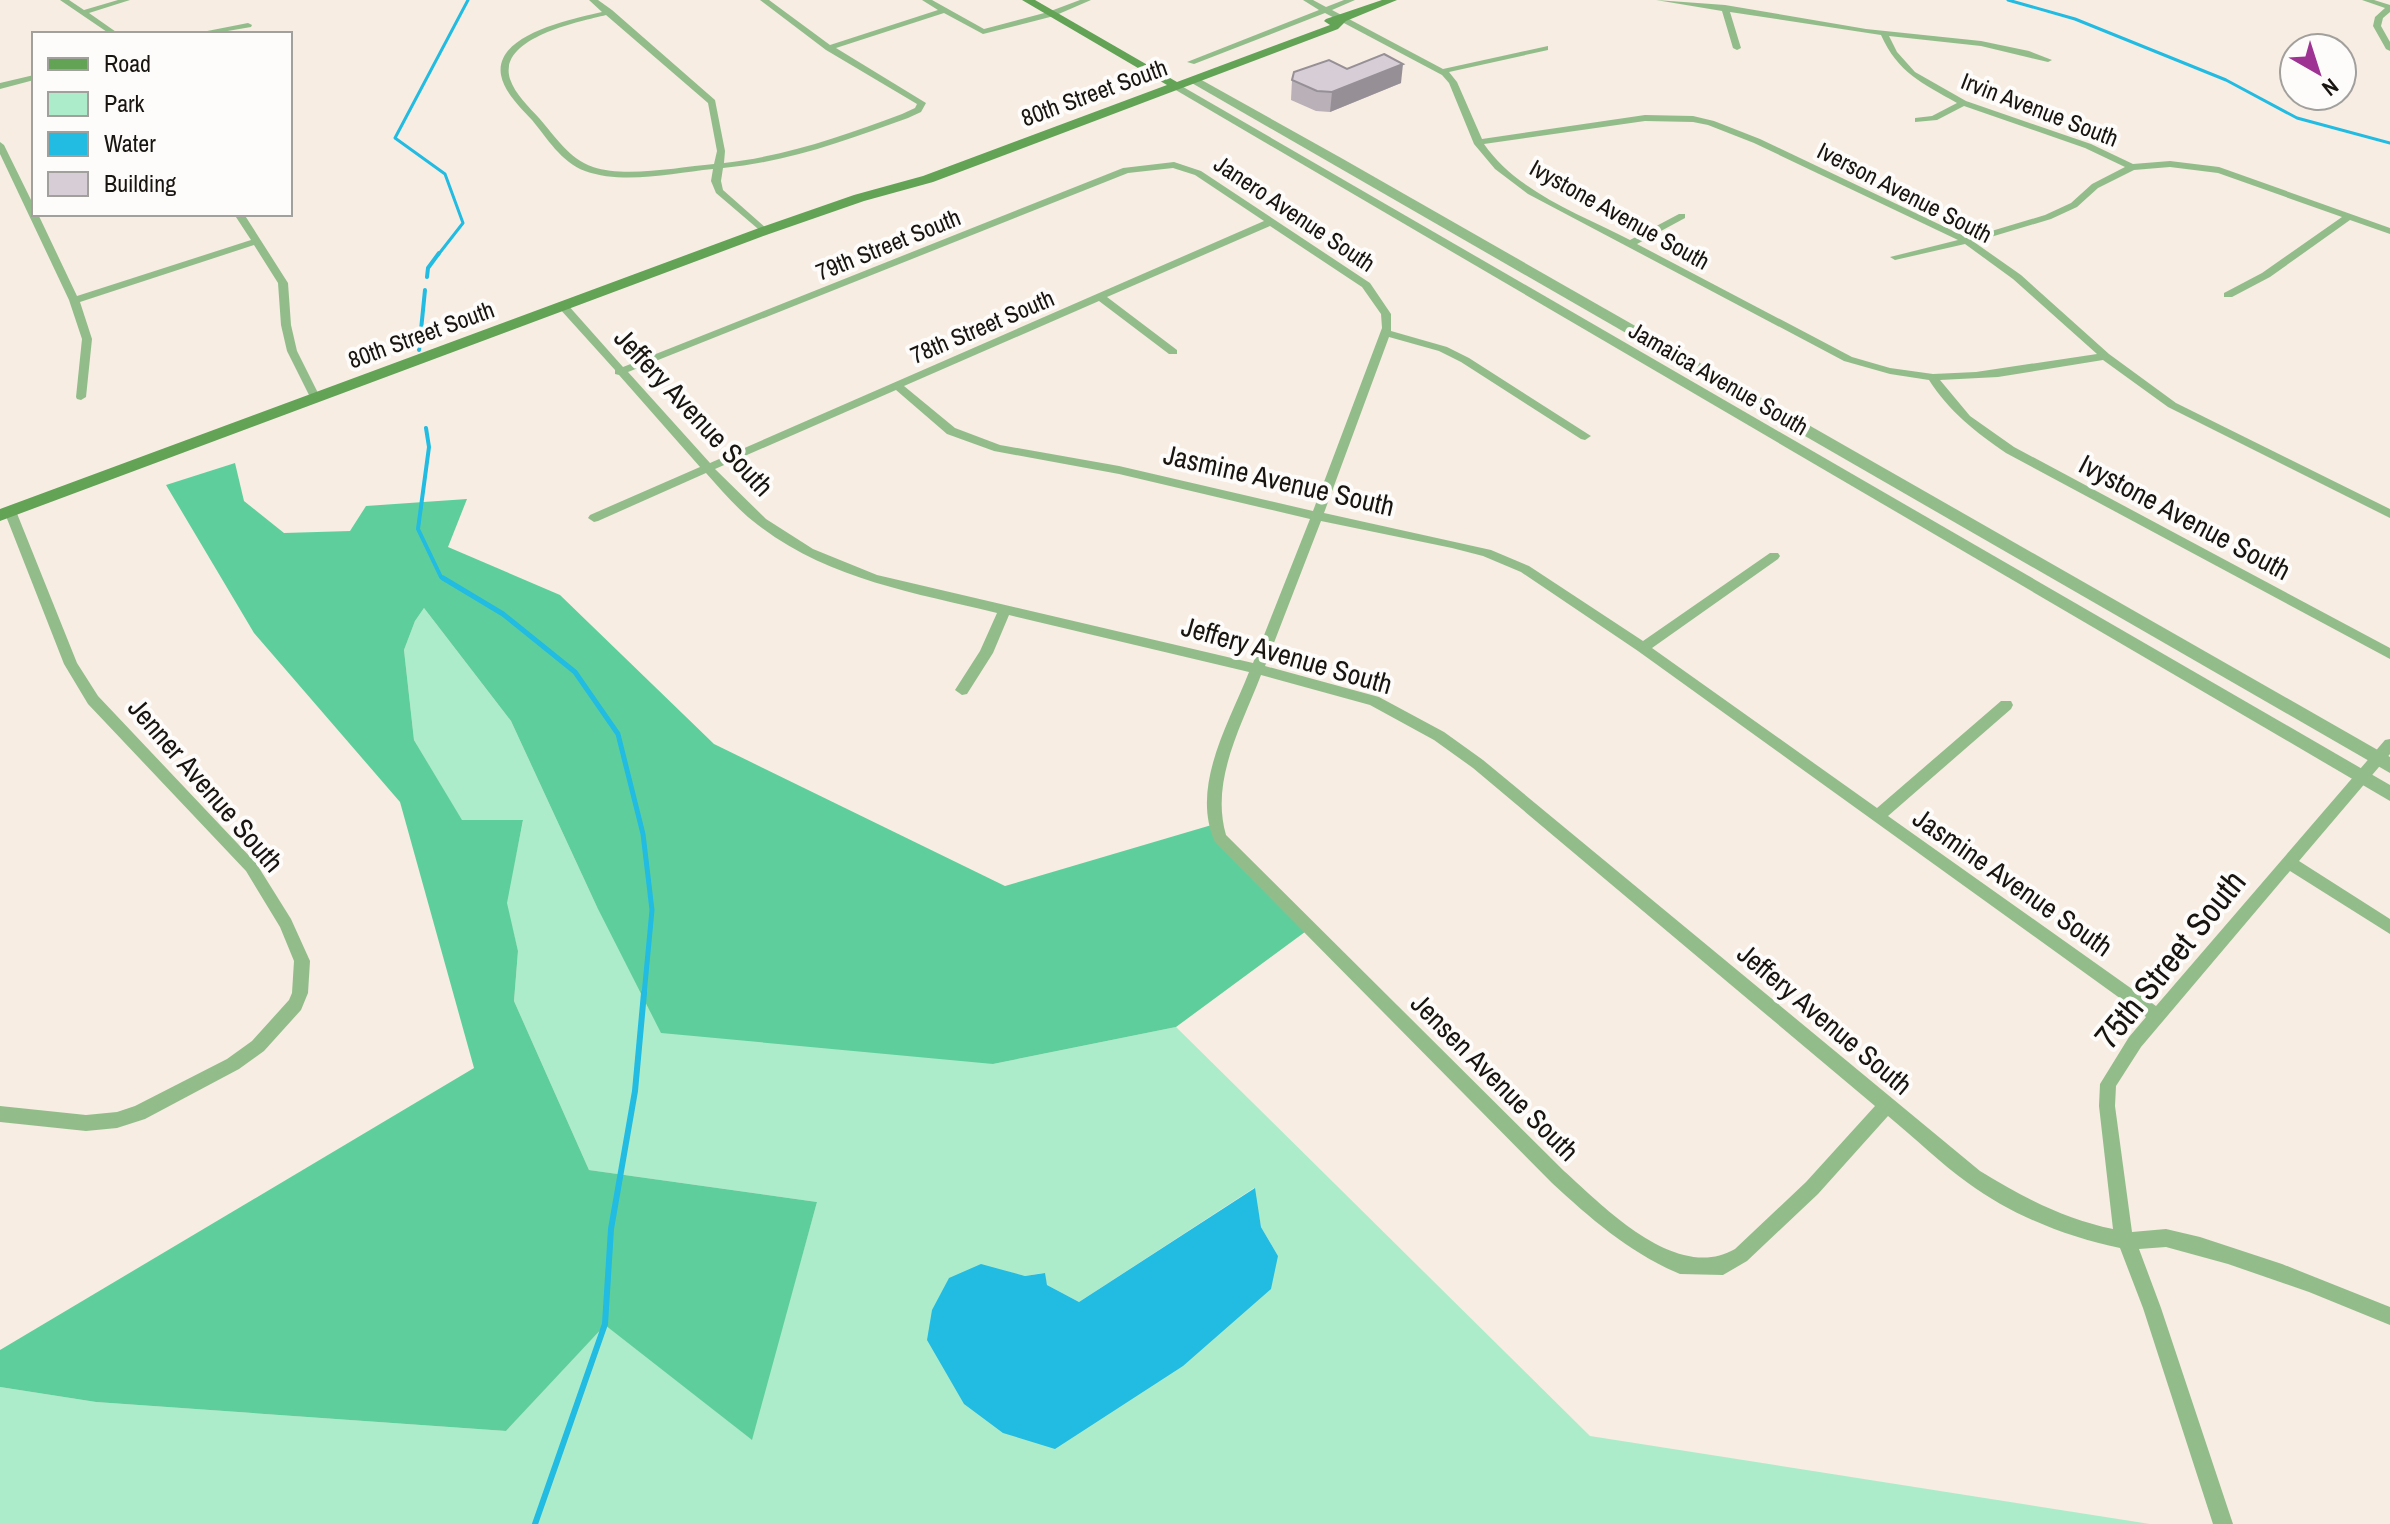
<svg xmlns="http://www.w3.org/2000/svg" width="2390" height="1524" font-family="'Archivo Narrow',sans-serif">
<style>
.green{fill:#adeccb;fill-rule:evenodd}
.forest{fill:#5ecf9c}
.water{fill:#22bbe1}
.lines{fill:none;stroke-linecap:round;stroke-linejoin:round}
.stream-far3{stroke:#22bbe1;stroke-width:3}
.stream-far2{stroke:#22bbe1;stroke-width:4}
.stream-far1{stroke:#22bbe1;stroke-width:5}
.stream{stroke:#22bbe1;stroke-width:6}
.minor{fill:#92bd8a;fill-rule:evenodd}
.tertiary{fill:#92bd8a;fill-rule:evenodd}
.secondary{fill:#62a356;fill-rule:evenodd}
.wall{fill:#b9b0b8}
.shaded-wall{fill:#969096}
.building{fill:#d7cdd6;stroke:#969096;stroke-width:2}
.labels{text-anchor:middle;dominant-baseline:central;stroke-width:8;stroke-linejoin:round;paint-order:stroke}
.far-street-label{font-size:24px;fill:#181511;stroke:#fefcfa}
.street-label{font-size:28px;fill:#181511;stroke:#fefcfa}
.near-street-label{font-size:34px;fill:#181511;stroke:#fefcfa}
</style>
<rect width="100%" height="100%" fill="#f7ede3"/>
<path class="green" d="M 424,608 L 511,721 L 597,907 L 993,1064 L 1176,1027 L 1590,1436 L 2150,1524 L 0,1524 L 0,1387 L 96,1402 L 506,1431 L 605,1324 L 751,1439 L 817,1202 L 589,1170 L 514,1001 L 518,951 L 506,903 L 523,821 L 462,821 L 414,740 L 404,650 L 415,621 ZM 1254,1188 L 1261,1227 L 1278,1256 L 927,1340 L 981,1265 L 1025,1276 L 1044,1273 L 1047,1285 L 1079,1302 Z"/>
<path class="forest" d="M 235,463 L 244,501 L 284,533 L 350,531 L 366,506 L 467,499 L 448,547 L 560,595 L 714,744 L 1005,886 L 1215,824 L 1309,929 L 1176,1027 L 993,1064 L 661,1033 L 597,907 L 511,721 L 424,608 L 415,621 L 404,650 L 414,740 L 462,820 L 523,820 L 507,903 L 518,951 L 514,1001 L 589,1170 L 817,1202 L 752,1440 L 605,1325 L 506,1431 L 96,1402 L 0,1387 L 0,1350 L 474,1068 L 400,802 L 254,633 L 166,485 Z"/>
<path class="water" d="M 1255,1188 L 1261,1227 L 1278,1256 L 1271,1289 L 1183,1366 L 1055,1449 L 1003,1433 L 964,1404 L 927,1340 L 932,1310 L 949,1278 L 981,1264 L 1025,1276 L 1045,1273 L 1047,1285 L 1079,1302 Z"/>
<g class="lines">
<g class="stream-far3">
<path d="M 2008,0 L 2075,19 L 2226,80 L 2297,118 L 2390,143"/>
<path d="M 438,255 L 463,223 L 445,174 L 395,138 L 468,0"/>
</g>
<g class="stream-far2">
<path d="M 427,277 L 428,268 L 439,253"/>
<path d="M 419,350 L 425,290"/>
<path d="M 426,428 L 429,447 L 418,529 L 441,577 L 446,580"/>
</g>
<path class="stream-far1" d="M 443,578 L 503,614 L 575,672 L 618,734 L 643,834 L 652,910 L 644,995"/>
<path class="stream" d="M 535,1524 L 605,1324 L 611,1229 L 635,1091 L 644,993"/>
<g class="minor">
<path d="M 60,0 L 69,0 L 84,10 L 118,0 L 130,0 L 89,13 L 119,34 L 110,34 Z"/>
<path d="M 589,0 L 598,0 L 612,10 L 715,100 L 725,151 L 724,163 C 786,156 843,136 902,114 L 915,108 L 917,104 L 826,50 L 760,0 L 769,0 L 830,45 L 938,10 L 922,0 L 932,0 L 984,29 L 1048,12 L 1080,0 L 1091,0 L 1054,16 L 983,34 L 944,13 L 836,48 L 926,103 L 921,112 L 908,118 C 847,140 788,162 723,168 L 721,181 L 723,190 L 767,229 L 769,231 L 764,234 L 716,193 L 711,181 L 713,169 C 673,173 624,185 585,171 C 561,162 547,138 532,120 C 521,108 504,92 501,75 C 494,34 573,19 602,12 ZM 606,15 L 708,103 L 717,151 L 714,164 C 679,167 626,178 593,167 C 569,159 555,136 539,118 C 529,107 515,94 510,79 C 497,38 578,22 606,15 Z"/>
<path d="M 1303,0 L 1313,0 L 1326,7 L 1344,0 L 1355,0 L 1332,10 L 1443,69 L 1548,46 L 1548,50 L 1449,72 L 1457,82 L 1482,139 L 1645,115 L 1693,116 L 1714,121 L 1760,139 L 1968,238 L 2045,215 L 2071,203 L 2092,184 L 2125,167 L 2085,148 L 1964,106 L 1937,120 L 1915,122 L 1915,118 L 1932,116 L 1957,103 C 1922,83 1898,73 1881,35 L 1730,12 L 1741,48 L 1737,50 L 1733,48 L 1722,11 L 1656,0 L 1725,5 L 1866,29 L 1981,41 L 2029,51 L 2052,60 L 2048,62 L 1981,46 L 1889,36 L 1897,52 L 1915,72 L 1966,101 L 2091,144 L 2133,164 L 2170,161 L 2219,167 L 2390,228 L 2390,234 L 2350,220 L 2270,277 L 2232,297 L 2224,297 L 2224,293 L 2262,273 L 2342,217 L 2218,173 L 2170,167 L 2134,170 L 2098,188 L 2077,207 L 2051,219 L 1974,242 L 2021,275 L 2109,354 L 2176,403 L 2390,509 L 2390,518 L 2168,407 L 2103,360 L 1998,377 L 1940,380 L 1970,416 L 2014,447 L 2390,648 L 2390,659 L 2006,453 C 1975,432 1949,411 1929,380 L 1890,374 L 1844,361 L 1528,194 L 1495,169 L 1474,144 L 1449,83 L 1442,75 L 1325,13 L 1194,64 L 1187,62 L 1319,10 ZM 1645,121 L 1693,122 L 1708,125 L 1754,143 L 1958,240 L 1890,257 L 1895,260 L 1965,244 L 2013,279 L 2097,354 L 1976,372 L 1933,374 L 1890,368 L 1852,357 L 1637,244 L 1685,218 L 1685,214 L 1679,214 L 1630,240 C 1580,214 1517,192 1484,144 Z"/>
<path d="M 2362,0 L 2374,0 L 2390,5 L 2390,12 L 2383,18 L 2381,26 L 2390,42 L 2390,51 L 2386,49 L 2373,26 L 2375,17 L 2385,8 Z"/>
<path d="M 248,23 L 252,25 L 251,27 L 210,34 L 192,34 Z"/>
<path d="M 34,75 L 34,80 L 0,89 L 0,83 Z"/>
<path d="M 0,142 L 4,145 L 34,206 L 34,214 L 38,214 L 77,296 L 251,240 L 234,214 L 244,214 L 288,283 L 291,325 L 297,351 L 321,399 L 320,401 L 312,401 L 287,351 L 281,325 L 278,283 L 254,245 L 80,302 L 92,339 L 86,397 L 81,400 L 77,399 L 76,397 L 82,339 L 69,300 L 0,154 Z"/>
<path d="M 1174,162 L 1201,171 L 1370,283 L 1391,314 L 1391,331 L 1447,347 L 1469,358 L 1591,436 L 1585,440 L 1581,439 L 1461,362 L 1439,351 L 1389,337 L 1324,513 L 1491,550 L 1529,566 L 1643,641 L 1770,553 L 1778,553 L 1780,556 L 1778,559 L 1652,648 L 1877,808 L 2001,701 L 2011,701 L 2013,705 L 2011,709 L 1888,816 L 2156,1006 L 2385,740 L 2390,739 L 2390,754 L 2299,861 L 2390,919 L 2390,934 L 2290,871 L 2141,1047 L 2116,1086 L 2115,1106 L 2132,1232 L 2166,1229 L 2200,1237 L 2282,1264 L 2390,1307 L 2390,1325 L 2309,1292 L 2228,1264 L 2166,1247 L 2139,1249 L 2161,1308 L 2233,1524 L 2213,1524 L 2143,1308 L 2120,1248 C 2067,1237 2013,1216 1968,1183 C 1940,1163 1915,1138 1888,1116 L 1818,1194 L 1747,1261 L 1723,1275 L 1680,1274 C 1630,1253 1591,1219 1552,1183 L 1215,842 C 1190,787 1229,723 1249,672 L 1009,615 L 993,653 L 967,694 L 962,695 L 955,690 L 980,651 L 997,613 C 915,593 827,579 758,525 C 739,511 722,491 706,473 L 598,521 L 594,522 L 588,518 L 590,515 L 700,467 L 619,375 L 615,374 L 615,370 L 559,308 L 559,304 L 567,304 L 623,367 L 1123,168 ZM 1173,168 L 1195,175 L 1264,221 L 710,463 L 628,372 L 1128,173 ZM 1270,226 L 1362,287 L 1381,314 L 1382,328 L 1313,511 L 1119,466 L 1000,445 L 955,428 L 904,386 L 1099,301 L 1169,354 L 1177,354 L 1177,350 L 1107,297 ZM 896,390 L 947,434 L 994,451 L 1119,474 L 1310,519 L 1253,663 L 877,575 L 813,549 L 766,519 L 715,469 ZM 1321,521 L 1452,548 L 1483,556 L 1521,572 L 1638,651 L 2146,1017 L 2129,1037 L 2100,1084 L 2099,1106 L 2113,1229 C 2065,1219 2022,1197 1980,1171 L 1483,760 L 1444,732 L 1379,697 L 1265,666 ZM 1261,675 L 1370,705 L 1434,740 L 1473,768 L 1875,1106 L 1806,1182 L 1735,1249 C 1677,1283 1604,1207 1564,1171 L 1226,835 C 1210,780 1242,725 1261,675 Z"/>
<path d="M 10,507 L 16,511 L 77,663 L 98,696 L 256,863 L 291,919 L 310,961 L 308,993 L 301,1010 L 264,1051 L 239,1069 L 145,1119 L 117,1128 L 86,1131 L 0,1122 L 0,1106 L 86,1115 L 117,1112 L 135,1106 L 227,1059 L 252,1041 L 289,1000 L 292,993 L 294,961 L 280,927 L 246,871 L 88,704 L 64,664 L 4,511 Z"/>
</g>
<g class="tertiary">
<path d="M 1190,78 L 1198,78 L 1343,159 L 2390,757 L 2390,773 L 1190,82 Z"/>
<path d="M 1178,84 L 2390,785 L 2390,801 L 1174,89 L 1173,87 Z"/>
</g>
<path class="secondary" d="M 1022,0 L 1035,0 L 1177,82 L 1330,25 L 1324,21 L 1326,19 L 1382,0 L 1397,0 L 1346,21 L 1338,29 L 933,182 L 864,201 L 769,234 L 0,521 L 0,509 L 759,228 L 854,195 L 923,176 L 1167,85 Z"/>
</g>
<path class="wall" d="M 1292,80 L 1401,83 L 1330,112 L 1316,111 L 1291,100 Z"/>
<path class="shaded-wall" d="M 1403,64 L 1401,83 L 1330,112 L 1332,92 Z"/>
<path class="building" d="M 1384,54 L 1403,64 L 1332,92 L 1317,91 L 1292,80 L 1294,72 L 1329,60 L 1347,69 Z"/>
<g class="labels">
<g class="far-street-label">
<text transform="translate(1094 92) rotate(-20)">80th Street South</text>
<text transform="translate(2040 109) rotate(21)">Irvin Avenue South</text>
<text transform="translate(1905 192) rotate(27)">Iverson Avenue South</text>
<text transform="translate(1295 213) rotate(34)">Janero Avenue South</text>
<text transform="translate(1620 214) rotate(29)">Ivystone Avenue South</text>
<text transform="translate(888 244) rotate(-22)">79th Street South</text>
<text transform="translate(982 326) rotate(-23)">78th Street South</text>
<text transform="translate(421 334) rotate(-20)">80th Street South</text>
<text transform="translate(1719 378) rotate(30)">Jamaica Avenue South</text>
</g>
<g class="street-label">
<text transform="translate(694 412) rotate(47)">Jeffery Avenue South</text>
<text transform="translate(1279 480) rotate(13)">Jasmine Avenue South</text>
<text transform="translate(2185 517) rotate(28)">Ivystone Avenue South</text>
<text transform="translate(1287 655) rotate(16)">Jeffery Avenue South</text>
<text transform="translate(206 785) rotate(49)">Jenner Avenue South</text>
<text transform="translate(2013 882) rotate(35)">Jasmine Avenue South</text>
<text transform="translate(1825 1019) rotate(40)">Jeffery Avenue South</text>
<text transform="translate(1495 1077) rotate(45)">Jensen Avenue South</text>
</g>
<g class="near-street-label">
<text transform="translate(2170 959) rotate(-51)">75th Street South</text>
</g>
</g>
<rect x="32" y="32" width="260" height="184" fill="#fefcfa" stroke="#a2a09d" stroke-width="2"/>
<rect x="48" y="58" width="40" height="12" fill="#62a356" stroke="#a2a09d" stroke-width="2"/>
<text x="104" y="72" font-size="24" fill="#181511">Road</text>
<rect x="48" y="92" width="40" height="24" fill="#adeccb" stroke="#a2a09d" stroke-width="2"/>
<text x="104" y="112" font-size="24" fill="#181511">Park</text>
<rect x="48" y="132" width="40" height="24" fill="#22bbe1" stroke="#a2a09d" stroke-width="2"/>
<text x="104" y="152" font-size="24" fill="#181511">Water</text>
<rect x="48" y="172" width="40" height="24" fill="#d7cdd6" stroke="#a2a09d" stroke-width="2"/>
<text x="104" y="192" font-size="24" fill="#181511">Building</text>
<g transform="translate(2318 72) rotate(141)"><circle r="38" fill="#fefcfa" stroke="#a2a09d" stroke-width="2"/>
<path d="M0-6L14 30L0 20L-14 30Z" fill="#9e3394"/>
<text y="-12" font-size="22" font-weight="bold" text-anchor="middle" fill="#181511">N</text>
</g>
</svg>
